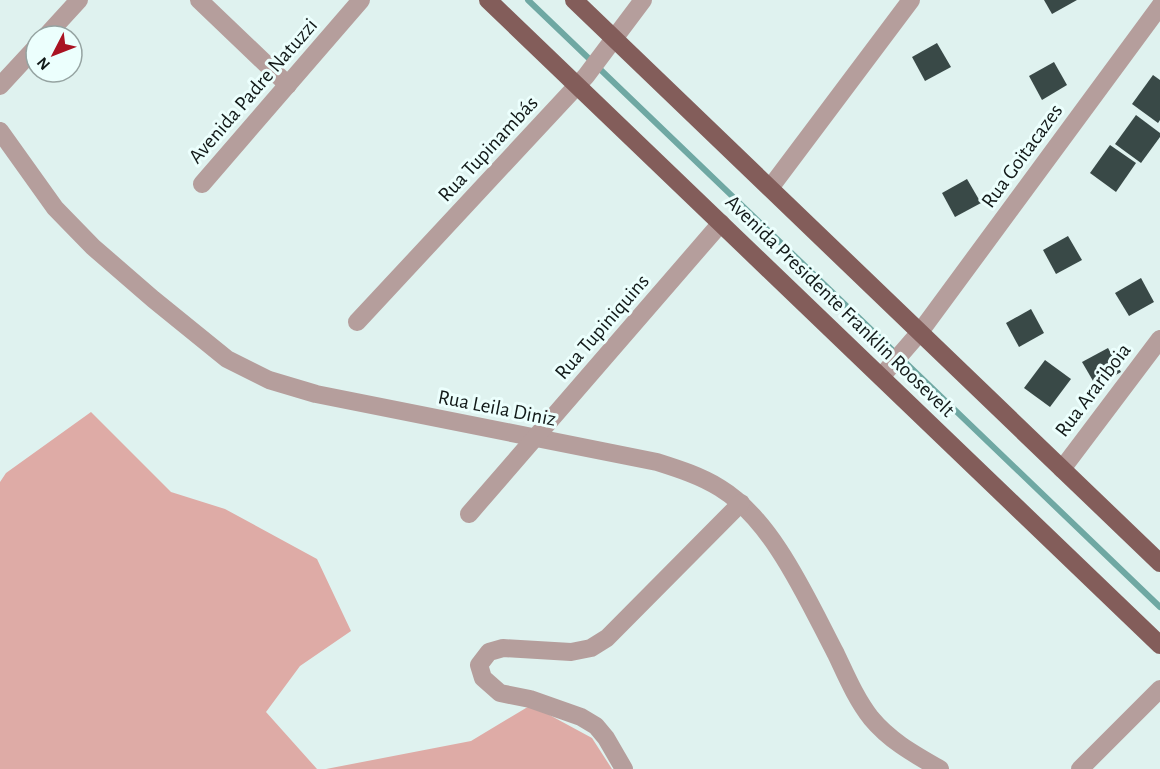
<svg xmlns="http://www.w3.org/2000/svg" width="1160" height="769" font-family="'Alegreya Sans',sans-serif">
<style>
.forest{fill:#deaba6}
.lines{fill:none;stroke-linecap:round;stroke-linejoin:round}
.stream{stroke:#6fa8a3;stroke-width:6}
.building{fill:#394947}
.minor{stroke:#b59e9c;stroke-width:18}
.major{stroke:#835d5a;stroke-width:18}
.labels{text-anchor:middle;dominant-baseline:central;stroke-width:6;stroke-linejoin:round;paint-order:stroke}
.street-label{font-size:21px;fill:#121918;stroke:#ecfffd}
</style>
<rect width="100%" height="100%" fill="#dff2ef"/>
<g class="forest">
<path d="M 91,412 L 171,492 L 225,509 L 317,559 L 351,631 L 300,666 L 266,712 L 317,769 L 0,769 L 0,482 L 6,473 Z"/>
<path d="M 531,705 L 592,738 L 612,769 L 326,769 L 471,741 Z"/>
</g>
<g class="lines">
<path class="stream" d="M 528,0 L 1160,607"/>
</g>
<g class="building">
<path d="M 1044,0 L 1077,0 L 1052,14 Z"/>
<path d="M 937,43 L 951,67 L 925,81 L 912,57 Z"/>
<path d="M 1054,62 L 1067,85 L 1042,100 L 1029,76 Z"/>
<path d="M 1153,75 L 1160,80 L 1160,120 L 1158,123 L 1132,104 Z"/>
<path d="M 1136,115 L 1160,133 L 1160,137 L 1141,163 L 1115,144 Z"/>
<path d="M 1110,145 L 1136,163 L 1116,192 L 1090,173 Z"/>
<path d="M 967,179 L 981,203 L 955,217 L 942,193 Z"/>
<path d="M 1068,236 L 1082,260 L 1056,274 L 1043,250 Z"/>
<path d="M 1141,278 L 1154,302 L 1129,316 L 1115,293 Z"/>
<path d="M 1031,309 L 1044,333 L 1019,347 L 1006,323 Z"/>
<path d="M 1108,348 L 1121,372 L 1096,386 L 1082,362 Z"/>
<path d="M 1045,360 L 1071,379 L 1050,407 L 1024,388 Z"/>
</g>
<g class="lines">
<g class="minor">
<path d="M 199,0 L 288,85"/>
<path d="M 46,36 L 79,0"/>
<path d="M 0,86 L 36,47"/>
<path d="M 0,131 L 55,208 L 93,247 L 153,299 L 227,359 L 269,380 L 316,394 L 657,462 C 679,469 701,476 720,488 C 773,520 808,601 836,654 C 846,675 856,699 871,718 C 890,741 914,754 940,769"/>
<path d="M 202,184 L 361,0"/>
<path d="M 770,188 L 911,0"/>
<path d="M 357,322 L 586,76 L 643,0"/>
<path d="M 881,377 L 920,332 L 1160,6"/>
<path d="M 1062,469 L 1160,339"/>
<path d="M 469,514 L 721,223"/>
<path d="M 624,769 L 606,738 L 596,726 L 581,717 L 530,699 L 500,693 L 483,678 L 479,665 L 489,652 L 503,648 L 571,652 L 591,648 L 607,638 L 741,503"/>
<path d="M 1080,769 L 1160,689"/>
</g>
<g class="major">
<path d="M 488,0 L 1160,645"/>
<path d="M 574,0 L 1160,563"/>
</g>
</g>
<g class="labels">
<g class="street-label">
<text transform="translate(253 91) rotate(-49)">Avenida Padre Natuzzi</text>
<text transform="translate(488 149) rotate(-47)">Rua Tupinambás</text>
<text transform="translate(1022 156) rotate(-54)">Rua Goitacazes</text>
<text transform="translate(840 306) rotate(44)">Avenida Presidente Franklin Roosevelt</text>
<text transform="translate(602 327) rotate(-49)">Rua Tupiniquins</text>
<text transform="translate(1093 390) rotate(-53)">Rua Arariboia</text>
<text transform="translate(497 408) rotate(11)">Rua Leila Diniz</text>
</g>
</g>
<g transform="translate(54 54) rotate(228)"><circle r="28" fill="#ecfffd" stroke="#95a3a1" stroke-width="1.5"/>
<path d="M0-4.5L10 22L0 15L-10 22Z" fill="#a91322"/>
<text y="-9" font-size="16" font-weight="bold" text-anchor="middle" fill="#121918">N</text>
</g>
</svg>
